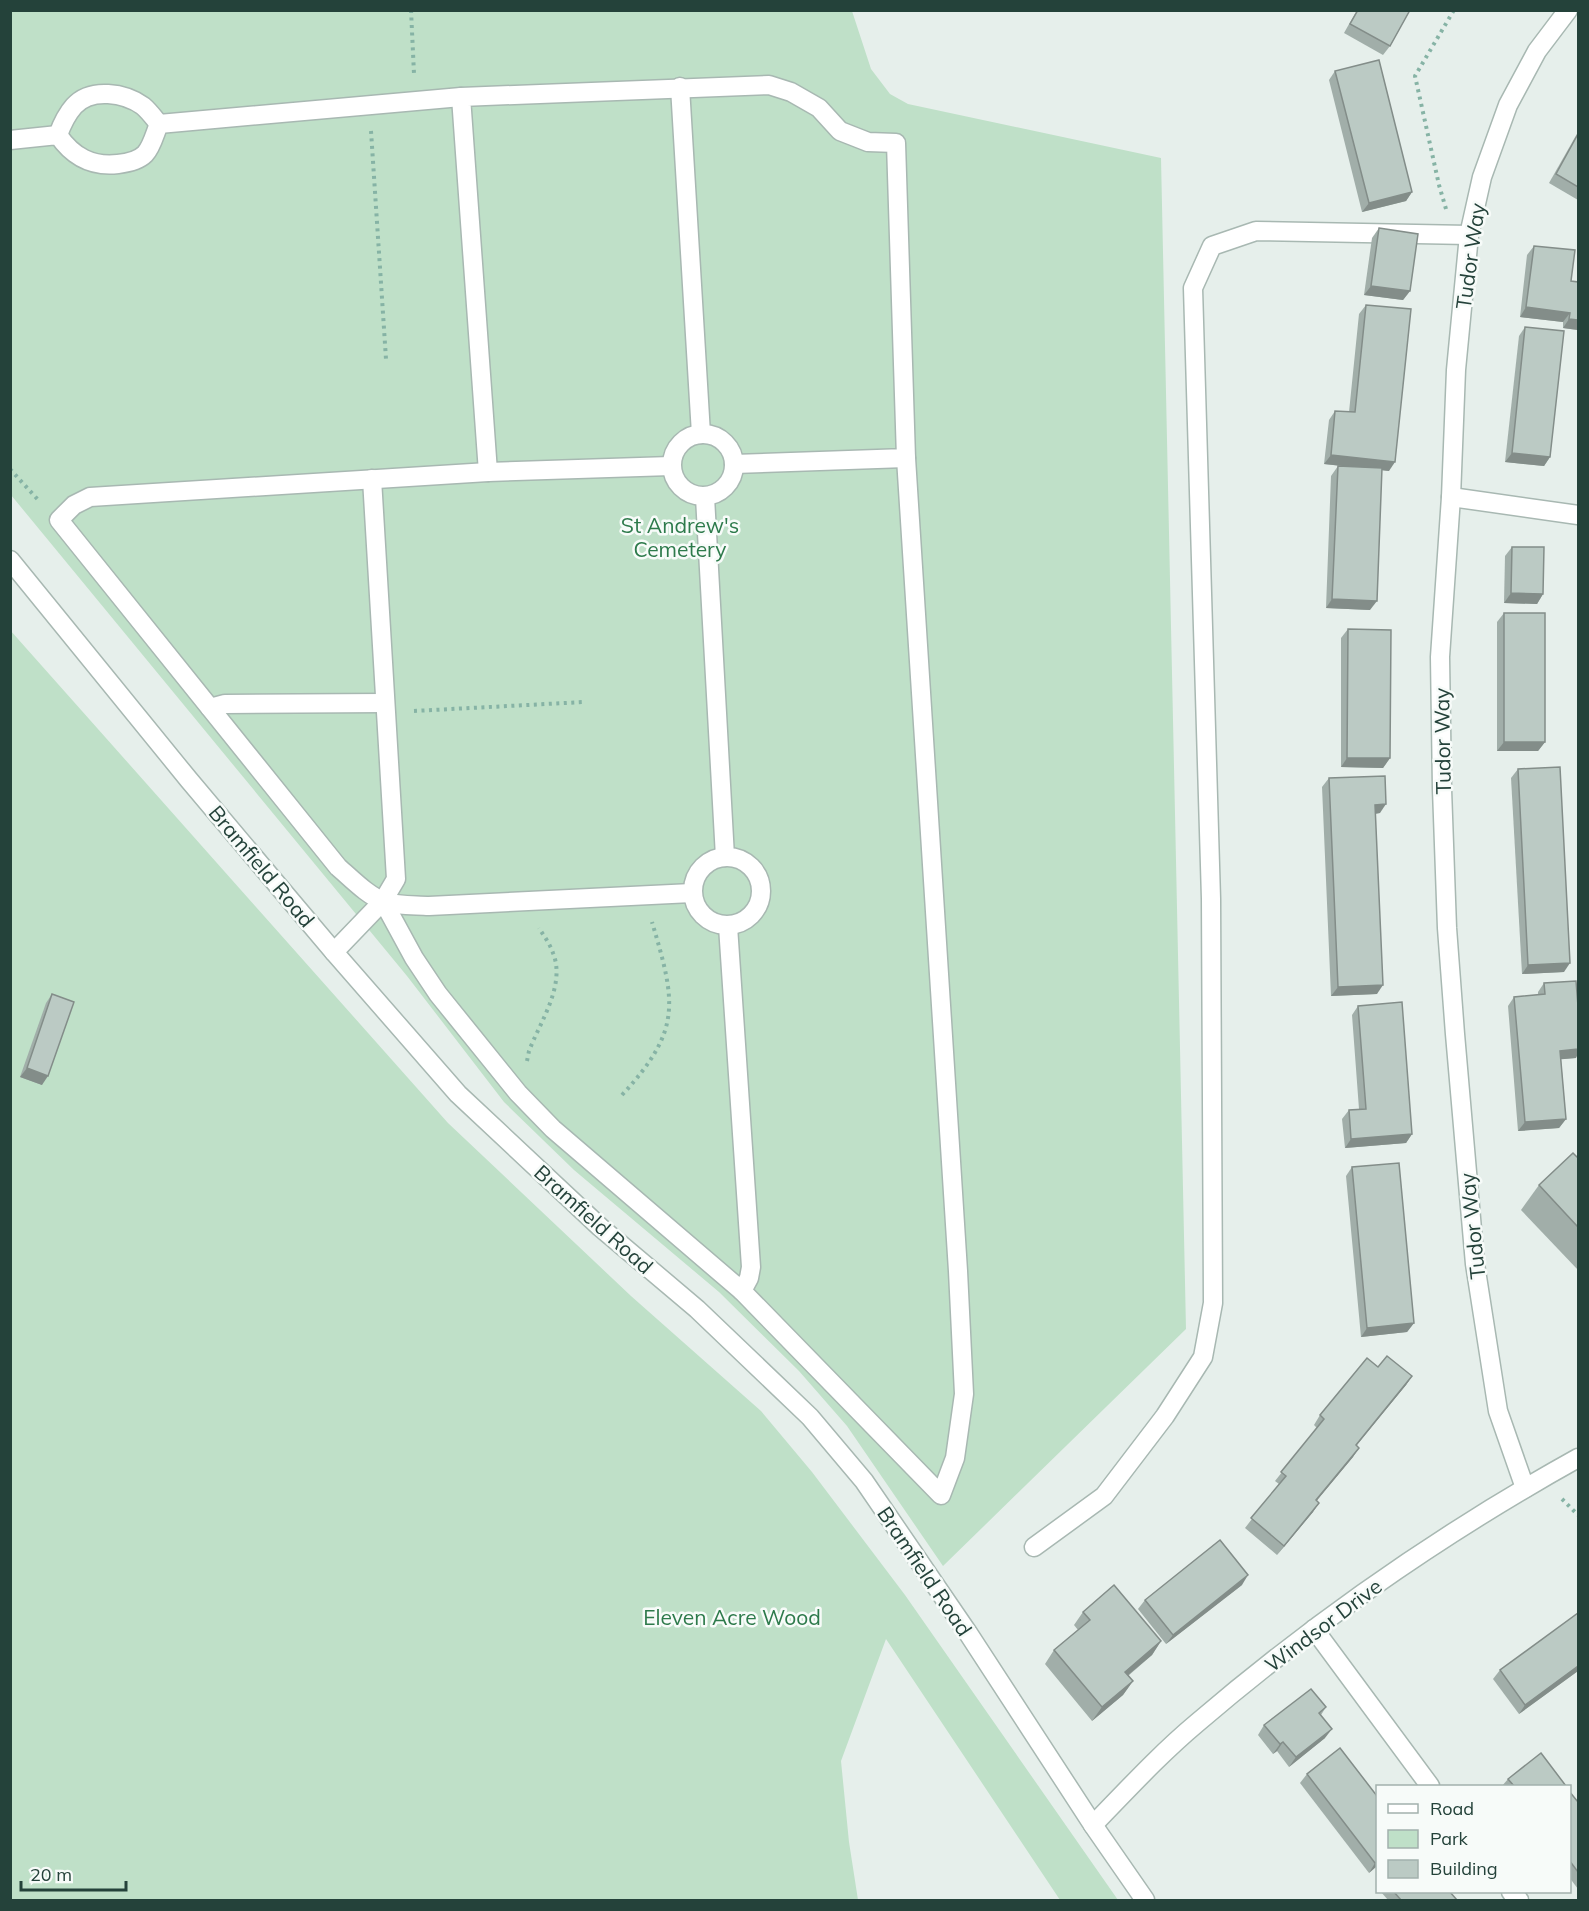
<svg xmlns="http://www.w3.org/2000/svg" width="1589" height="1911" font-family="Mulish,sans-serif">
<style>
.green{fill:#bfe0c8}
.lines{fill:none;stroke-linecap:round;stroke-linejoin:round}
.service-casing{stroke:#a8b8b2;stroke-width:21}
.minor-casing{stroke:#a8b8b2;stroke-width:21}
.tertiary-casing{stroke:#a8b8b2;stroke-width:21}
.path{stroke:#86b3a5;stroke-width:4;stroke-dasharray:3 4.5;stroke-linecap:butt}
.service{stroke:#fff;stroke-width:18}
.minor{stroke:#fff;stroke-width:18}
.tertiary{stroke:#fff;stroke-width:18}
.wall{fill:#a1aea9}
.shaded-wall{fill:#838d89}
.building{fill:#bbcac4;stroke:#838d89;stroke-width:1.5}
.labels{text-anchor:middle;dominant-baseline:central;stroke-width:5;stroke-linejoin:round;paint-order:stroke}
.street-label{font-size:21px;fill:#24423a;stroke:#f7fbf9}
.park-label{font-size:21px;fill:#2d7a4b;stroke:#f7fbf9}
</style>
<rect width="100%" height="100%" fill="#e6efeb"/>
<g class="green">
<path d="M 10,11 L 852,11 L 871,69 L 890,94 L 908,104 L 1161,158 L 1186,1329 L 943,1566 L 847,1426 L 799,1371 L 719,1292 L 574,1170 L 504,1102 L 407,976 L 11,495 Z"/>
<path d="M 10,630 L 448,1123 L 631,1296 L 761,1411 L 812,1472 L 905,1595 L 1118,1900 L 1060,1900 L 886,1639 L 841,1761 L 849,1842 L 858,1900 L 11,1900 Z"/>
</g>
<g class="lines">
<g class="service-casing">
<g id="service">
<path d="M 680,87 L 701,434"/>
<path d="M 58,135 C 62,124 66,115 74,106 C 91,87 125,93 143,106 C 149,111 154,118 159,124"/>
<path d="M 10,140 L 58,135 C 73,157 92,167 118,164 C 127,163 138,161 145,154 C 152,147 155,133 159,124 L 461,97"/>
<circle cx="703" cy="465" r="31"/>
<path d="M 671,466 L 488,472 L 90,497 L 74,505 L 59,520 L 338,867 C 352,879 368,896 385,902 C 399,906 415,905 429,906 L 692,893"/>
<path d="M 488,472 L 461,97 L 769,85 L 791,92 L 819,108 L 840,131 L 868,142 L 896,143 L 906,458 L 734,464"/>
<path d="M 705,497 L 725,857"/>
<path d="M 210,708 L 225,704 L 385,703"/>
<circle cx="727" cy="891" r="34"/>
<path d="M 383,901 L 414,958 L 438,994 L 518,1093 L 553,1129 L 742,1291 L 941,1495 L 955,1458 L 964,1394 L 958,1271 L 906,458"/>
<path d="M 728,926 L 751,1267 L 749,1278 L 742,1291"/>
<path d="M 334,952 L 383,901 L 396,879 L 372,479"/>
<path d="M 1034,1547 L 1104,1496 L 1165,1416 L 1203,1357 L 1213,1303 L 1211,899 L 1193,288 L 1212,246 L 1256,231 L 1469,235"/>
</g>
</g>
<g class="minor-casing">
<g id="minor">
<path d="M 1451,497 L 1578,515"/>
<path d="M 1525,1488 L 1498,1411 L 1475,1264 L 1455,1034 L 1447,928 L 1442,789 L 1440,657 L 1451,497 L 1456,370 L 1469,235 L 1482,177 L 1508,105 L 1537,51 L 1568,10"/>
<path d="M 1314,1629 L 1430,1786"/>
<path d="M 1093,1825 C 1127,1790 1160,1754 1197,1723 C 1315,1622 1443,1533 1578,1458"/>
<path d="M 1511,1892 L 1519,1900"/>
</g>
</g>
<g class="tertiary-casing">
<path id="tertiary" d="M 10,560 L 189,780 L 334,952 L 458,1094 L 600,1227 L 697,1309 L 810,1417 L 864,1481 L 968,1633 L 1093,1825 L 1145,1900"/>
</g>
<g class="path">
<path d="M 411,10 L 414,74"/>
<path d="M 371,131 L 386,359"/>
<path d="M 1446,209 L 1439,185 L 1415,76 L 1454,10"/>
<path d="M 10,469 L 40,502"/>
<path d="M 414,711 L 584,702"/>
<path d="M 527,1061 L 529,1051 C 540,1022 566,985 553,953 C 550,944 544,936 539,928"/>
<path d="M 622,1095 C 682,1030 676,1003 652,922"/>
<path d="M 1562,1499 L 1578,1515"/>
</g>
<use href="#service" class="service"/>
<use href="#minor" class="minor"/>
<use href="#tertiary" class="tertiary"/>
</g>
<g class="wall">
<path d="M 1357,10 L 1410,10 L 1390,46 L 1383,55 L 1344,33 Z"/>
<path d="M 1335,71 L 1412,192 L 1406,201 L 1362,212 L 1329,80 Z"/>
<path d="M 1578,132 L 1578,200 L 1549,183 Z"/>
<path d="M 1379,228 L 1410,291 L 1403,300 L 1364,295 L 1372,238 Z"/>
<path d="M 1534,246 L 1571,281 L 1578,282 L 1578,330 L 1563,328 L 1563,322 L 1520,317 L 1527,255 Z"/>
<path d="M 1366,305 L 1389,471 L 1382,470 L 1370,610 L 1326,608 L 1331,476 L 1338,466 L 1351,467 L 1324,464 L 1329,420 L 1335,411 L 1349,412 L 1359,314 Z"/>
<path d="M 1525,327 L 1550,457 L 1544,466 L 1505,462 L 1519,336 Z"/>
<path d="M 1512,547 L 1543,594 L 1537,604 L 1504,603 L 1505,556 Z"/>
<path d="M 1504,613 L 1545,742 L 1538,751 L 1497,751 L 1497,622 Z"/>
<path d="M 1348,629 L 1390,758 L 1383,768 L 1341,767 L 1341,638 Z"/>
<path d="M 1518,769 L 1564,972 L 1522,974 L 1511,778 Z"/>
<path d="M 1329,778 L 1380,813 L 1376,814 L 1377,994 L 1331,996 L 1322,787 Z"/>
<path d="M 1544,983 L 1576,1058 L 1561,1059 L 1566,1119 L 1559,1128 L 1518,1131 L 1508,1006 L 1514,997 L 1538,995 L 1538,992 Z"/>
<path d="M 52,994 L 42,1085 L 20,1077 L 46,1003 Z"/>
<path d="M 1358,1006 L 1412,1134 L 1406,1143 L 1345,1148 L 1342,1119 L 1349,1110 L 1359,1109 L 1352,1015 Z"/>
<path d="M 1578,1158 L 1578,1270 L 1521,1210 L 1539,1185 Z"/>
<path d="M 1352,1167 L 1414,1323 L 1407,1332 L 1361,1337 L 1346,1176 Z"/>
<path d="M 1378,1367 L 1412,1376 L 1406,1385 L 1357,1445 L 1353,1457 L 1316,1501 L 1313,1512 L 1277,1555 L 1245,1528 L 1279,1484 L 1275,1481 L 1317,1428 L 1314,1425 L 1320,1415 Z"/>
<path d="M 1242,1585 L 1166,1644 L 1138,1609 L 1145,1600 Z"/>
<path d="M 1083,1612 L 1161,1641 L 1152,1655 L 1128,1676 L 1133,1681 L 1123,1695 L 1092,1721 L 1045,1664 L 1054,1650 L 1078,1630 L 1074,1625 Z"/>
<path d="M 1500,1670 L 1578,1671 L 1519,1714 L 1493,1679 Z"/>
<path d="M 1326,1707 L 1321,1715 L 1325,1738 L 1289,1767 L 1277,1751 L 1273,1754 L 1258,1735 L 1264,1725 Z"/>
<path d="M 1307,1774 L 1377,1866 L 1369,1873 L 1300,1783 Z"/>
<path d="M 1508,1779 L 1566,1786 L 1502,1786 Z"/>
<path d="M 1569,1791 L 1578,1802 L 1578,1889 L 1569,1877 Z"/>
<path d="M 1381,1892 L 1450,1892 L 1457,1900 L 1388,1900 Z"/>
</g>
<g class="shaded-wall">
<path d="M 1412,192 L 1406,201 L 1362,212 L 1369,203 Z"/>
<path d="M 1371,286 L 1410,291 L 1403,300 L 1364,295 Z"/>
<path d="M 1526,307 L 1570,313 L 1563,322 L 1520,317 Z"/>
<path d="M 1569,319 L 1578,320 L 1578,330 L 1563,328 Z"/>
<path d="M 1512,453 L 1550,457 L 1544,466 L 1505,462 Z"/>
<path d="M 1331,455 L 1395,462 L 1389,471 L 1324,464 Z"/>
<path d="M 1511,593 L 1543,594 L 1537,604 L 1504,603 Z"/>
<path d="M 1332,599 L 1377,601 L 1370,610 L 1326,608 Z"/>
<path d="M 1504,742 L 1545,742 L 1538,751 L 1497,751 Z"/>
<path d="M 1347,758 L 1390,758 L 1383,768 L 1341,767 Z"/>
<path d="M 1386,804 L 1380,813 L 1369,814 L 1375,805 Z"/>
<path d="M 1570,963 L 1564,972 L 1522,974 L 1528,965 Z"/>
<path d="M 1383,985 L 1377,994 L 1331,996 L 1338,987 Z"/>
<path d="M 1578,1049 L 1578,1054 L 1576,1058 L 1553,1060 L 1560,1051 Z"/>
<path d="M 27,1068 L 48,1076 L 42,1085 L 20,1077 Z"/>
<path d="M 1566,1119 L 1559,1128 L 1518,1131 L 1525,1122 Z"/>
<path d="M 1412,1134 L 1406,1143 L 1345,1148 L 1351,1139 Z"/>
<path d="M 1414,1323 L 1407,1332 L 1361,1337 L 1367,1328 Z"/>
<path d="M 1412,1376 L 1406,1385 L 1349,1454 L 1356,1445 Z"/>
<path d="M 1359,1448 L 1353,1457 L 1309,1510 L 1316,1500 Z"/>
<path d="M 1319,1503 L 1313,1512 L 1277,1555 L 1284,1546 Z"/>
<path d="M 1248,1575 L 1242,1585 L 1166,1644 L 1173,1635 Z"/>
<path d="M 1161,1641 L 1152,1655 L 1115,1686 L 1125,1672 Z"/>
<path d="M 1578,1666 L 1578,1671 L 1519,1714 L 1525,1705 Z"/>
<path d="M 1133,1681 L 1123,1695 L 1092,1721 L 1102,1707 Z"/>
<path d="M 1332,1729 L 1325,1738 L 1289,1767 L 1296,1757 Z"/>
<path d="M 1283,1742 L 1277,1751 L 1273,1754 L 1280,1744 Z"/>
<path d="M 1377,1862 L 1377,1866 L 1369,1873 L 1375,1863 Z"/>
</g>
<g class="building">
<path d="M 1358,10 L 1410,10 L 1390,46 L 1350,24 Z"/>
<path d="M 1379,60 L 1412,192 L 1369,203 L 1335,71 Z"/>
<path d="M 1578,134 L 1578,187 L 1556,174 Z"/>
<path d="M 1379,228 L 1418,234 L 1410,291 L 1371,286 Z"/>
<path d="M 1534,246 L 1575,250 L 1571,281 L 1578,282 L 1578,320 L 1569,319 L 1570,313 L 1526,307 Z"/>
<path d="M 1366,305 L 1411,309 L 1395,462 L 1331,455 L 1335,411 L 1355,412 Z"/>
<path d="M 1525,327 L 1564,331 L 1550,457 L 1512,453 Z"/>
<path d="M 1338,466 L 1382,468 L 1377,601 L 1332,599 Z"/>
<path d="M 1512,547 L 1544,547 L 1543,594 L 1511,593 Z"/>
<rect x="1504" y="613" width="41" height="129"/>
<path d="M 1348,629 L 1391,630 L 1390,758 L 1347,758 Z"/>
<path d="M 1560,767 L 1570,963 L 1528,965 L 1518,769 Z"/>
<path d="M 1385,776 L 1386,804 L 1375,805 L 1383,985 L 1338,987 L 1329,778 Z"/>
<path d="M 1576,981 L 1578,1006 L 1578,1049 L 1560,1051 L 1566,1119 L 1525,1122 L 1514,997 L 1545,994 L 1544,983 Z"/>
<path d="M 52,994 L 74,1002 L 48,1076 L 27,1068 Z"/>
<path d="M 1402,1002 L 1412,1134 L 1351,1139 L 1349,1110 L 1366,1109 L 1358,1006 Z"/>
<path d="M 1573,1153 L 1578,1158 L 1578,1227 L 1539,1185 Z"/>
<path d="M 1399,1163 L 1414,1323 L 1367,1328 L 1352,1167 Z"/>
<path d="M 1387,1356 L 1412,1376 L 1356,1445 L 1359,1448 L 1316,1500 L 1319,1503 L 1284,1546 L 1251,1518 L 1286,1476 L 1281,1472 L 1324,1419 L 1320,1415 L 1367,1358 L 1378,1367 Z"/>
<path d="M 1220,1540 L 1248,1575 L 1173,1635 L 1145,1600 Z"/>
<path d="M 1114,1585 L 1161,1641 L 1125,1672 L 1133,1681 L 1102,1707 L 1054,1650 L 1090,1620 L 1083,1612 Z"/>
<path d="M 1578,1613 L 1578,1666 L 1525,1705 L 1500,1670 Z"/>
<path d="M 1311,1689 L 1326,1707 L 1319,1713 L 1332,1729 L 1296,1757 L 1283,1742 L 1280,1744 L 1264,1725 Z"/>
<path d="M 1340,1748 L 1377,1796 L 1377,1862 L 1375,1863 L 1307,1774 Z"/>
<path d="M 1541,1753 L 1566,1786 L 1514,1786 L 1508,1779 Z"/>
<path d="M 1569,1791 L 1578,1802 L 1578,1872 L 1569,1860 Z"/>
<path d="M 1394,1892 L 1450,1892 L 1457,1900 L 1401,1900 Z"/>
</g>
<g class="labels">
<g class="street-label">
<text transform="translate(1470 256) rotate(-82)">Tudor Way</text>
<text transform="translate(1442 741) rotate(-91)">Tudor Way</text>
<text transform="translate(262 866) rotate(50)">Bramfield Road</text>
<text transform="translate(594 1219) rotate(42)">Bramfield Road</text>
<text transform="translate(1472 1226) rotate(-96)">Tudor Way</text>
<text transform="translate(925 1571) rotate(56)">Bramfield Road</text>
<text transform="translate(1323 1625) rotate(-37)">Windsor Drive</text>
</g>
<g class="park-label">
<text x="680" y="525">St Andrew's<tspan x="680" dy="24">Cemetery</tspan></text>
<text x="732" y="1617">Eleven Acre Wood</text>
</g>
</g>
<rect width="1589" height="1911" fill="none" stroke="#24423a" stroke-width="24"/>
<rect x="1376" y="1785" width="195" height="108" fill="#f7fbf9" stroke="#a3b1ad" stroke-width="1.5"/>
<rect x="1388" y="1804" width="30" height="9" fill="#ffffff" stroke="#a3b1ad" stroke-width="1.5"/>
<text x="1430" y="1815" font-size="18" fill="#24423a">Road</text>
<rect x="1388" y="1830" width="30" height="18" fill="#bfe0c8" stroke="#a3b1ad" stroke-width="1.5"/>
<text x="1430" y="1845" font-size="18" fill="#24423a">Park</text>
<rect x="1388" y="1860" width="30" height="18" fill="#bbcac4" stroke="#a3b1ad" stroke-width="1.5"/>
<text x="1430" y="1875" font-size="18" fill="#24423a">Building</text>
<path d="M21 1881v9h105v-9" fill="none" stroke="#24423a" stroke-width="3"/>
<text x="30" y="1881" font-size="18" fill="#24423a" stroke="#f7fbf9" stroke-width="4.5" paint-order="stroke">20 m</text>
</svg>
